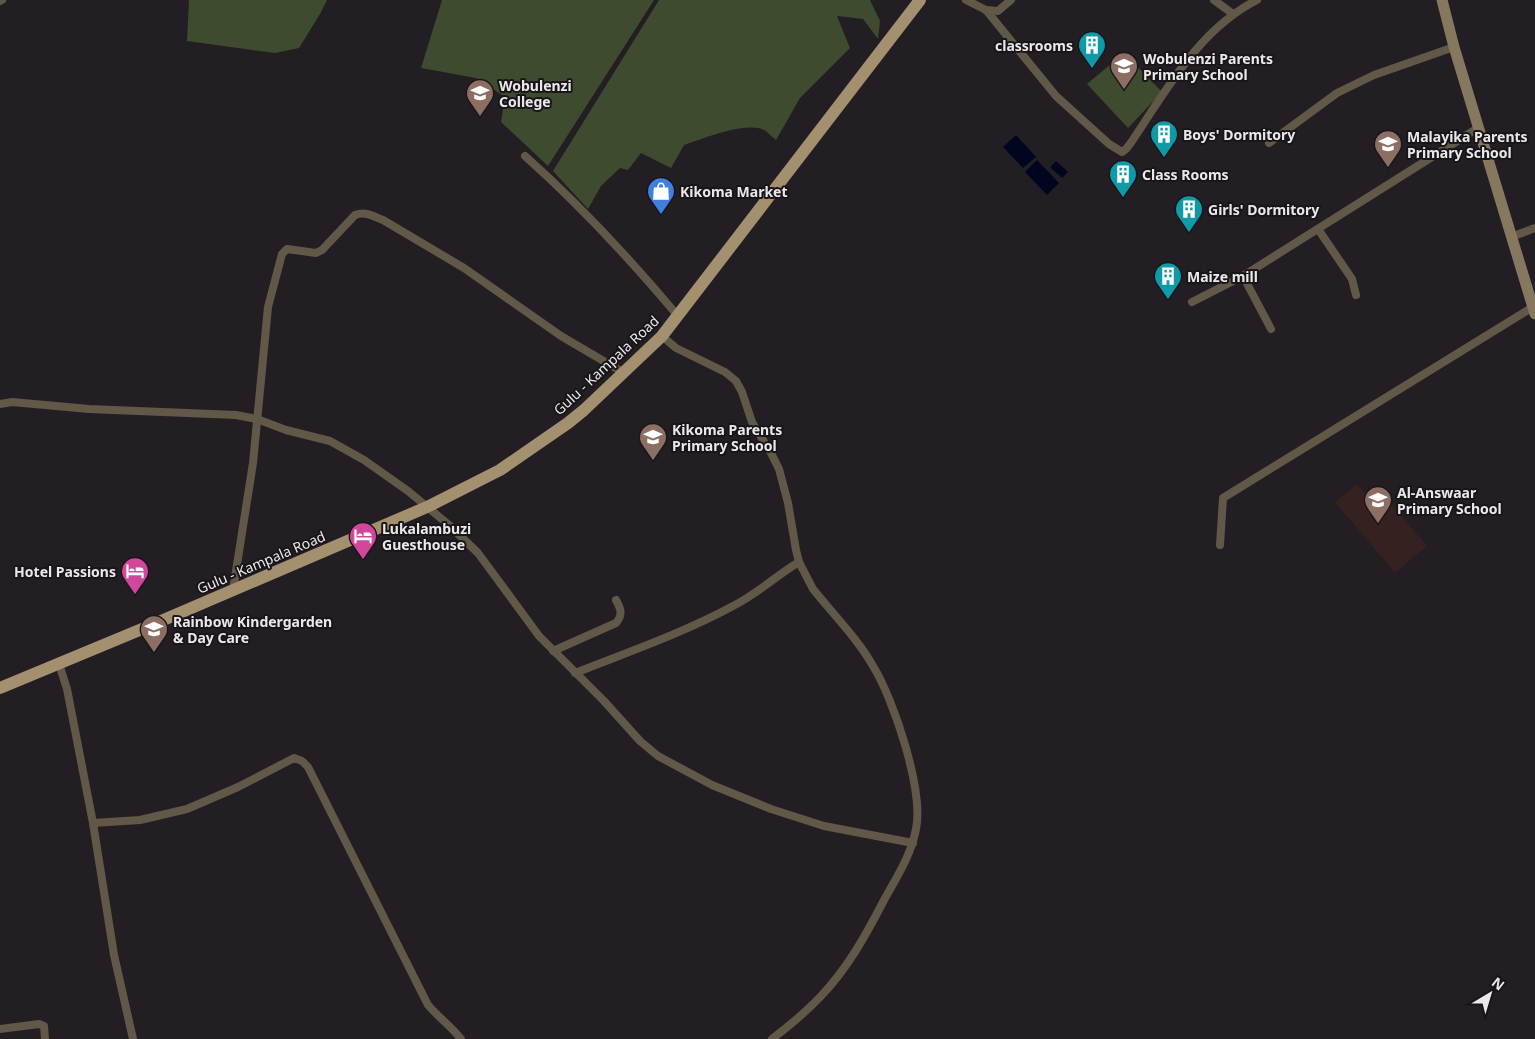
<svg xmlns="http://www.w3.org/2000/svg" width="1535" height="1039" font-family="'Noto Sans',sans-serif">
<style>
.education{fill:#342120}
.green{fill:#3e4b2e}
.water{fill:#000620}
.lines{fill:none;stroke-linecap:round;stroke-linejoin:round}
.street{stroke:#615848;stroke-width:8}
.secondary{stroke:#86785e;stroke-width:11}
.primary{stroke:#a3906f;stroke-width:12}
.labels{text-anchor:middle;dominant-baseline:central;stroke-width:4;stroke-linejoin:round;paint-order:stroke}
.poi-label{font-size:14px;font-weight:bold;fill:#ebe8eb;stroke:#191519;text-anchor:start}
.street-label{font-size:14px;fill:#ebe8eb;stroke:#191519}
</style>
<rect width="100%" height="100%" fill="#231e23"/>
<path class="education" d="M 1357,484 L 1367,496 L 1377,487 L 1427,546 L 1395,573 L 1335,502 Z"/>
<g class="green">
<path d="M 189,0 L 327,0 L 320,14 L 299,48 L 275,53 L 187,41 Z"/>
<path d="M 442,0 L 654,0 L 548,166 L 501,122 L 505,97 L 476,78 L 421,68 Z"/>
<path d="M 659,0 L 870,0 L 880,21 L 878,39 L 863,19 L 837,16 L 850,48 L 800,98 L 776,140 C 772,137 768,132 764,130 C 745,121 703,139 684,145 L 671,168 L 641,153 L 628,170 L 620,168 L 601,186 L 588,209 L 553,171 Z"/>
<path d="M 1124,53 L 1162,92 L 1128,128 L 1087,84 Z"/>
</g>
<g class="water">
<path d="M 1016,135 L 1036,157 L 1023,168 L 1003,147 Z"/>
<path d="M 1037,160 L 1059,183 L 1047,195 L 1025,172 Z"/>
<path d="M 1056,161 L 1068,172 L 1062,178 L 1050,167 Z"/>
</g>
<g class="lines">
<g class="street">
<path d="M 966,0 L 986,10 L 1056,96 L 1109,144 L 1122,152 L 1126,149 L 1130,144 C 1166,91 1198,30 1257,0"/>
<path d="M 1214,0 L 1233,14"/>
<path d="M 0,1 L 2,0"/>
<path d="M 986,10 L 998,11 L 1011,0"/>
<path d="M 1269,143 L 1337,93 L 1374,75 L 1454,47"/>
<path d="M 525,156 C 580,205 630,259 678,316"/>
<path d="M 1318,229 L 1352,279 L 1356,295"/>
<path d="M 1511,237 L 1535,228"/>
<path d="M 1243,276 L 1271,329"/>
<path d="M 1192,302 L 1243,276 L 1478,128"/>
<path d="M 662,336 L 676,348 L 725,372 L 736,381 L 742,392 L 752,422 L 771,453 L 779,469 L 788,503 L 796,550 L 799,562 L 813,589 C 833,614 857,638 873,666 C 894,700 924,791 916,829 C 911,856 896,878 883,902 C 866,935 847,969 821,996 C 806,1012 789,1026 772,1039"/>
<path d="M 0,404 L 12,402 L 89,409 L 236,415 L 257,419 L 286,430 L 330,441 L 364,460 L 408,491 L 449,525 L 478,553 L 539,636 L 604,701 L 640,741 L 658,756 L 712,785 L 771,809 L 824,826 L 913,843"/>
<path d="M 1220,545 L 1223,498 L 1533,307"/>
<path d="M 233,590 L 253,463 L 268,307 L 282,254 L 287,249 L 316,253 L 322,250 L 355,215 C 365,211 373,216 383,220 L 464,268 L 561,336 L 624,373"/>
<path d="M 553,651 L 616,623 C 623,615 621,609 616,600"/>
<path d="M 59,664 L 67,689 L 93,823 L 114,955 L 133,1039"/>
<path d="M 575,673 C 628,652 683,633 733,606 C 757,594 777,575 799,562"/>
<path d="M 93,823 L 140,820 L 187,809 L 238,787 L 294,758 L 302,761 L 308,767 L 428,1005 C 439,1018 451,1026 461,1039"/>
<path d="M 0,1029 L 39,1024 L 44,1026 L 45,1039"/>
</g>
<path class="secondary" d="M 1442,0 L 1454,47 L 1535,314"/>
<path class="primary" d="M 0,688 L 154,624 L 427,507 L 500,470 L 568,423 L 584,410 L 662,336 L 920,0"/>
</g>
<defs>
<g id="building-pin" transform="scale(1.4375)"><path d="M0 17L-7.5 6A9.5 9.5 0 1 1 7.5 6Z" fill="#0f9aa8" stroke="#191519"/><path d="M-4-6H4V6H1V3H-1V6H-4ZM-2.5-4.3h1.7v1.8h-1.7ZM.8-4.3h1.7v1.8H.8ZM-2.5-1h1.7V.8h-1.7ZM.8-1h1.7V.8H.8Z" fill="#fff"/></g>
<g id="school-pin" transform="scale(1.4375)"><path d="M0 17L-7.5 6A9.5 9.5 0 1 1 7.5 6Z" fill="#8d6e63" stroke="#191519"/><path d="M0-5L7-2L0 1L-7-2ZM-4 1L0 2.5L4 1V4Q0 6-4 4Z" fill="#fff"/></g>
<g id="shop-pin" transform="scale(1.4375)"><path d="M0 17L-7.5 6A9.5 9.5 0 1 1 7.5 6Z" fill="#3f7fe0" stroke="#191519"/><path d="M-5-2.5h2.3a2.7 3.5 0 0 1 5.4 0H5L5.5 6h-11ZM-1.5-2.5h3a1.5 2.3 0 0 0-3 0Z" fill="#fff"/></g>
<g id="hotel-pin" transform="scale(1.4375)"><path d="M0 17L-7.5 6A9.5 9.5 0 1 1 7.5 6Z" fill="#d1479c" stroke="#191519"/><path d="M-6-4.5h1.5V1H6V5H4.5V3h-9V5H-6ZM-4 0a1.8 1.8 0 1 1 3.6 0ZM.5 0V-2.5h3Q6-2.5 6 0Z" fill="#fff"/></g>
</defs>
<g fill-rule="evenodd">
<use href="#building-pin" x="1092" y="45"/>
<use href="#school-pin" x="1124" y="66"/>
<use href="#school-pin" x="480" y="93"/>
<use href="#building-pin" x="1164" y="134"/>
<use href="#school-pin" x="1388" y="144"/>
<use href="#building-pin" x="1123" y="174"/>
<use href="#shop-pin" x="661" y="191"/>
<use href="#building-pin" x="1189" y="209"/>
<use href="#building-pin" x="1168" y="276"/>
<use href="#school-pin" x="653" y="437"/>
<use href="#school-pin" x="1378" y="500"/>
<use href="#hotel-pin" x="363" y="536"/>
<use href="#hotel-pin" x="135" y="571"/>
<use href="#school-pin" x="154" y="629"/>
</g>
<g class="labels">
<g class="poi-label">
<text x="1073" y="45" text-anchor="end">classrooms</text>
<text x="1143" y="58">Wobulenzi Parents<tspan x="1143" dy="16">Primary School</tspan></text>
<text x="499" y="85">Wobulenzi<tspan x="499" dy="16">College</tspan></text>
<text x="1183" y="134">Boys' Dormitory</text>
<text x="1407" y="136">Malayika Parents<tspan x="1407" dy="16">Primary School</tspan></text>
<text x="1142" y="174">Class Rooms</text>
<text x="680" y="191">Kikoma Market</text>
<text x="1208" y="209">Girls' Dormitory</text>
<text x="1187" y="276">Maize mill</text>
<text x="672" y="429">Kikoma Parents<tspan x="672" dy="16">Primary School</tspan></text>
<text x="1397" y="492">Al-Answaar<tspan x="1397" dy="16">Primary School</tspan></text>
<text x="382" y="528">Lukalambuzi<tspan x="382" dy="16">Guesthouse</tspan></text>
<text x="116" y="571" text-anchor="end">Hotel Passions</text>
<text x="173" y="621">Rainbow Kindergarden<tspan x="173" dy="16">&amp; Day Care</tspan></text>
</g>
<g class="street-label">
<text transform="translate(606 365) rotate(-43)">Gulu - Kampala Road</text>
<text transform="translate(261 562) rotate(-23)">Gulu - Kampala Road</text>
</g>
</g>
<g transform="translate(1490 994) rotate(38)" stroke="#191519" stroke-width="4" paint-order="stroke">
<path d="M0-4L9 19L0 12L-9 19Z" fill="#ebe8eb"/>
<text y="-8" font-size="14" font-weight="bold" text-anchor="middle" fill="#ebe8eb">N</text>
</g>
</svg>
